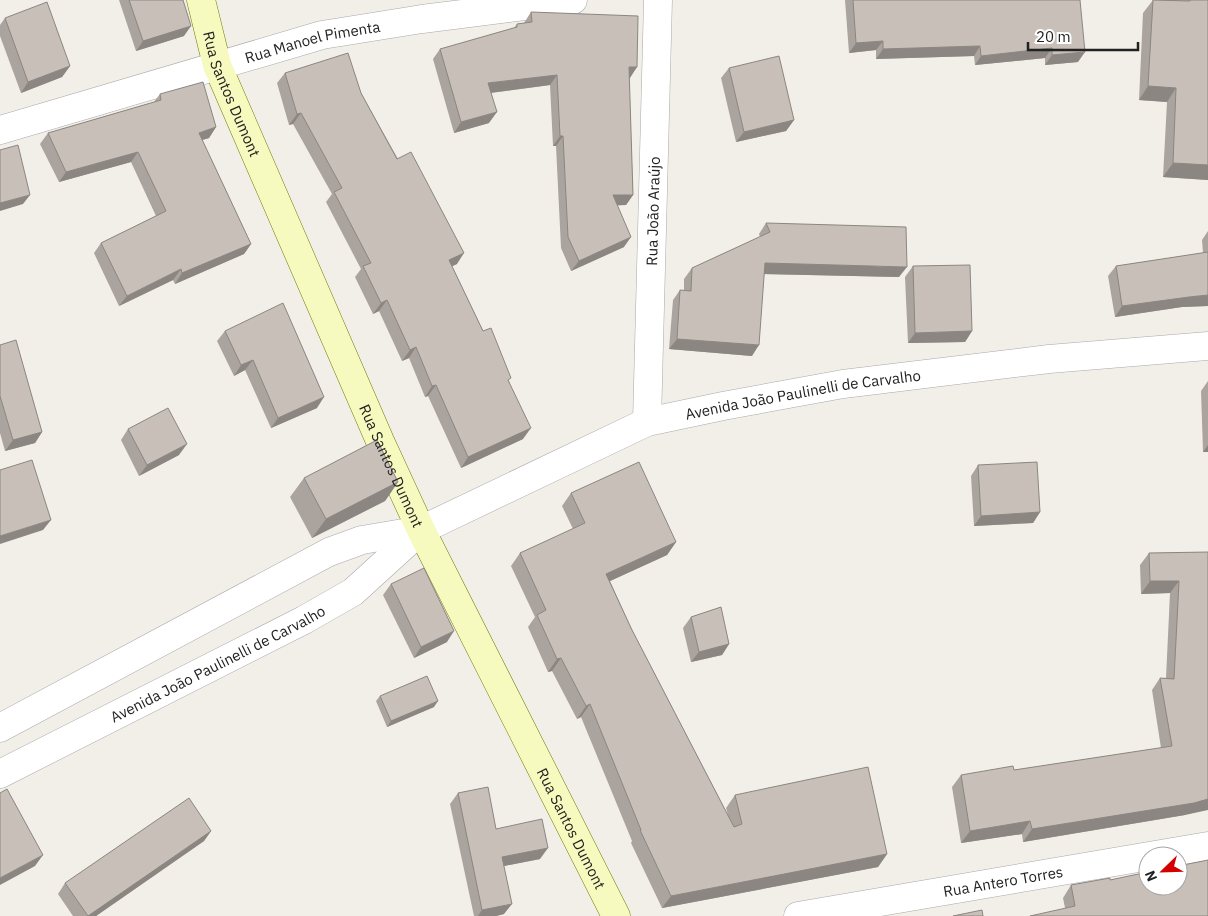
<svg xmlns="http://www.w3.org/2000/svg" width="1208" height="916" font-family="'IBM Plex Sans',sans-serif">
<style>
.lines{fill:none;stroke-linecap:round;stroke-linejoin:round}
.minor-casing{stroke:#a9a9a9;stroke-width:29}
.tertiary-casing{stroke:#a9a9a9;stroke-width:29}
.secondary-casing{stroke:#707d05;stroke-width:29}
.minor{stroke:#fff;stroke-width:28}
.tertiary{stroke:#fff;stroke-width:28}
.secondary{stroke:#f7fabf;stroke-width:28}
.wall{fill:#aba49e}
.shaded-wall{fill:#8b8681}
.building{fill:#c7bfb8;stroke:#8b8681}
.labels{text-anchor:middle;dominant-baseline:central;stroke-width:4;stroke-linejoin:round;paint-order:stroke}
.street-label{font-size:15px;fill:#222;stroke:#fff}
</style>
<rect width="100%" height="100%" fill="#f2efe9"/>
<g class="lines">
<g class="minor-casing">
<g id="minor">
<path id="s1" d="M 0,130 L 322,35 L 422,19 L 573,0"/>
<path id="s2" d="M 647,422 L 658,0"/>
<path id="s3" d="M 421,530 L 647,422 L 723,406 L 843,384 L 1049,359 L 1208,346"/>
</g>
</g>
<g class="tertiary-casing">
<g id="tertiary">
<path d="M 0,728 L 329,552 L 362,540 L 421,530"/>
<path id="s4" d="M 0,774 L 304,620 L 353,592 L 421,530"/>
<path id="s5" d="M 798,916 L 1208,846"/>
</g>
</g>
<g class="secondary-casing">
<g id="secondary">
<path id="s6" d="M 201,0 L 217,65 L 380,441 L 421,530 L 616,916"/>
</g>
</g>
<use href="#minor" class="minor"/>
<use href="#tertiary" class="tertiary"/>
<use href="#secondary" class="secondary"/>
</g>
<g class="wall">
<path d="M 119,0 L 183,0 L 184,36 L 136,51 Z"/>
<path d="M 845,0 L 1080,0 L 1078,62 L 1045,65 L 1045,58 L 975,65 L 974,56 L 876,59 L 876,50 L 849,53 Z"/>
<path d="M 1153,0 L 1208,0 L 1208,180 L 1163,177 L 1167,102 L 1139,100 L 1143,13 Z"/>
<path d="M 531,12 L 637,67 L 629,77 L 633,195 L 626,205 L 617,205 L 624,247 L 571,271 L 561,248 L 556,146 L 553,146 L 550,85 L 491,93 L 489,123 L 454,133 L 433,59 L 440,49 L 514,28 L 517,24 L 524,23 Z"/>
<path d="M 5,18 L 70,66 L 62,77 L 21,93 L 0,36 L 0,25 Z"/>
<path d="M 729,68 L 794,120 L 786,131 L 736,142 L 721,78 Z"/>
<path d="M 285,73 L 361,93 L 457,264 L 452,266 L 483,331 L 509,381 L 523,439 L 461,468 L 428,396 L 425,397 L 409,358 L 402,361 L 379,311 L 373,314 L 355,277 L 361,269 L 326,202 L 332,194 L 293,124 L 289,125 L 277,83 Z"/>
<path d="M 160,94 L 216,127 L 209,138 L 202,140 L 251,244 L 244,254 L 175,284 L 173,280 L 119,306 L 94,253 L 101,243 L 156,216 L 131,162 L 59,182 L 40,144 L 48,133 L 154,102 Z"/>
<path d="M 766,223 L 899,277 L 764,274 L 752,356 L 669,349 L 673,300 L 680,290 L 684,290 L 684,279 L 692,268 L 760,237 L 759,234 Z"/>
<path d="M 1208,231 L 1208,306 L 1182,307 L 1115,317 L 1108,276 L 1116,266 L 1203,253 L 1202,240 Z"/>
<path d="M 913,266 L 972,331 L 965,342 L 908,343 L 905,277 Z"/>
<path d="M 225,331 L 317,408 L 271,428 L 245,370 L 234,376 L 217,341 Z"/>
<path d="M 0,345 L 42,432 L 35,443 L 5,451 L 0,433 Z"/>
<path d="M 1208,381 L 1208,452 L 1203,452 L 1201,391 Z"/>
<path d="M 128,429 L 179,455 L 139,476 L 121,440 Z"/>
<path d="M 978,465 L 1040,512 L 1033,523 L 974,526 L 971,476 Z"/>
<path d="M 304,478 L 398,482 L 385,501 L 312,538 L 290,497 Z"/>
<path d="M 571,493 L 676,542 L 667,555 L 610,581 L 632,630 L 728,815 L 726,808 L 735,795 L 887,854 L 878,867 L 662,908 L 631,843 L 632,841 L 581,717 L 577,719 L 552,671 L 548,672 L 528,627 L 535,617 L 511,566 L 520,553 L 573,529 L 562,506 Z"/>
<path d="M 1208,552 L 1185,815 L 1023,842 L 1022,834 L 961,843 L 952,787 L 961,775 L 1014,770 L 1161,748 L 1152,690 L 1160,678 L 1166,678 L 1170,593 L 1141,594 L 1140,565 L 1149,553 Z"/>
<path d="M 391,584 L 447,642 L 414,658 L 383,595 Z"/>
<path d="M 691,617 L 729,644 L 722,655 L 691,662 L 683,628 Z"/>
<path d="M 380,696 L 434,707 L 387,727 L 376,701 Z"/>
<path d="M 458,793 L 496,829 L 540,859 L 504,866 L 504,914 L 496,916 L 474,916 L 450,804 Z"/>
<path d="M 211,831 L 204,841 L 96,916 L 73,916 L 58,894 L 65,883 Z"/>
<path d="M 1110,880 L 1208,916 L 1065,908 L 1063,898 L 1071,885 Z"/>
</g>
<g class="shaded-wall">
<path d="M 191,26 L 184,36 L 136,51 L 143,41 Z"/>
<path d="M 883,41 L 876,50 L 849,53 L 856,43 Z"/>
<path d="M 980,46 L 974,56 L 876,59 L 883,49 Z"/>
<path d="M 1052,48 L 1045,58 L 975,65 L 981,56 Z"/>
<path d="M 1085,52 L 1078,62 L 1045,65 L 1052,55 Z"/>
<path d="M 70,66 L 62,77 L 21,93 L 28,82 Z"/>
<path d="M 629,67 L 637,67 L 630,78 L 621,77 Z"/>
<path d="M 557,75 L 550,85 L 481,94 L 488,83 Z"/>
<path d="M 1148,86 L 1176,88 L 1167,102 L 1139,100 Z"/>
<path d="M 497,112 L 489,123 L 454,133 L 461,122 Z"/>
<path d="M 301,113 L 293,124 L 289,125 L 297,114 Z"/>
<path d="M 794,120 L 786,131 L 736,142 L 744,132 Z"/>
<path d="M 216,127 L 209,138 L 192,143 L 199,133 Z"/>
<path d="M 560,136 L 563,136 L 556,146 L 553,146 Z"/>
<path d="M 138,152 L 131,162 L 59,182 L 66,172 Z"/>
<path d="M 1173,163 L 1208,165 L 1208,180 L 1163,177 Z"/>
<path d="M 30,195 L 23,204 L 0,211 L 0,203 Z"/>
<path d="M 613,195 L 633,195 L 626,205 L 605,206 Z"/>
<path d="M 631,237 L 624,247 L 571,271 L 579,261 Z"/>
<path d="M 251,244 L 244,254 L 175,284 L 182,273 Z"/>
<path d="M 464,253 L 457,264 L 442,271 L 449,260 Z"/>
<path d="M 765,263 L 907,267 L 899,277 L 758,274 Z"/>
<path d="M 181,269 L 173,280 L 119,306 L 127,296 Z"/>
<path d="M 1208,295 L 1208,306 L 1182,307 L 1115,317 L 1122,306 L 1189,297 Z"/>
<path d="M 387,300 L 379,311 L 373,314 L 381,303 Z"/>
<path d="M 972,331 L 965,342 L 908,343 L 915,333 Z"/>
<path d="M 677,339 L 759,345 L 752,356 L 669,349 Z"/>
<path d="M 416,347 L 409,358 L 402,361 L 410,350 Z"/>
<path d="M 253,360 L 245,370 L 234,376 L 241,365 Z"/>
<path d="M 436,385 L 428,396 L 425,397 L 432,386 Z"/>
<path d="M 324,397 L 317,408 L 271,428 L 278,418 Z"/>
<path d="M 531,428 L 523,439 L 461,468 L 468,457 Z"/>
<path d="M 42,432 L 35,443 L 5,451 L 13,440 Z"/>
<path d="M 187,444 L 179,455 L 139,476 L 147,465 Z"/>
<path d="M 1208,445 L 1208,452 L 1203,452 Z"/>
<path d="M 398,482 L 385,501 L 312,538 L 326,519 Z"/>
<path d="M 1040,512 L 1033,523 L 974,526 L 981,516 Z"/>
<path d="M 51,520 L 43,530 L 0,544 L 0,536 Z"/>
<path d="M 676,542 L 667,555 L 597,587 L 606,574 Z"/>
<path d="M 1150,581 L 1179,581 L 1170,593 L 1141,594 Z"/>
<path d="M 454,631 L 447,642 L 414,658 L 421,647 Z"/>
<path d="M 729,644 L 722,655 L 691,662 L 699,652 Z"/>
<path d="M 561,658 L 552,671 L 548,672 L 557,659 Z"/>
<path d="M 438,701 L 434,707 L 387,727 L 391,721 Z"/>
<path d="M 590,704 L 581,717 L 577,719 L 586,706 Z"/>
<path d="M 1208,799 L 1208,810 L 1185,815 L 1023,842 L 1032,829 Z"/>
<path d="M 1030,821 L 1022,834 L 961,843 L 970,831 Z"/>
<path d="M 211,831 L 204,841 L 96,916 L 88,916 Z"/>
<path d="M 548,848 L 540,859 L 494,868 L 502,857 Z"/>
<path d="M 887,854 L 878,867 L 662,908 L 671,896 Z"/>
<path d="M 43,855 L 35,866 L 0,885 L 0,878 Z"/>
<path d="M 512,904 L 504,914 L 496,916 L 478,916 L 482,910 Z"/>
</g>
<g class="building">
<path d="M 129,0 L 183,0 L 191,26 L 143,41 Z"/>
<path d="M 853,0 L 1080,0 L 1085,52 L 1052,55 L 1052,48 L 981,56 L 980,46 L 883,49 L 883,41 L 856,43 Z"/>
<path d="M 1153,0 L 1190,1 L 1190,0 L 1208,0 L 1208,165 L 1173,163 L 1176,88 L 1148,86 Z"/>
<path d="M 47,2 L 70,66 L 28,82 L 5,18 Z"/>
<path d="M 531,12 L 638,16 L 637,67 L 629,67 L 633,195 L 613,195 L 631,237 L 579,261 L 568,237 L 563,136 L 560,136 L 557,75 L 488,83 L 497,112 L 461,122 L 440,49 L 517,27 L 517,24 L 532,22 Z"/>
<path d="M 348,53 L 361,93 L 397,159 L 411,152 L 464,253 L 449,260 L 483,331 L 491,328 L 511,378 L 508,380 L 531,428 L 468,457 L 436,385 L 432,386 L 416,347 L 410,350 L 387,300 L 381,303 L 363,266 L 371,263 L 334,192 L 342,188 L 301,113 L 297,114 L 285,73 Z"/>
<path d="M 779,56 L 794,120 L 744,132 L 729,68 Z"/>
<path d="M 203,82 L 216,127 L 199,133 L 251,244 L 182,273 L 181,269 L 127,296 L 101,243 L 166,211 L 138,152 L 66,172 L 48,133 L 161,100 L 160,94 Z"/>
<path d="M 18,145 L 30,195 L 0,203 L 0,150 Z"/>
<path d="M 766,223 L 906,227 L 907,267 L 765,263 L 759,345 L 677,339 L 680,290 L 691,291 L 692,268 L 770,232 Z"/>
<path d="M 1208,252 L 1208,295 L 1189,297 L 1122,306 L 1116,266 Z"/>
<path d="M 970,265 L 972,331 L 915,333 L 913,266 Z"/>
<path d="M 283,303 L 324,397 L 278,418 L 253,360 L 241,365 L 225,331 Z"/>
<path d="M 16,340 L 42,432 L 13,440 L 0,396 L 0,345 Z"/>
<path d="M 168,408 L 187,444 L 147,465 L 128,429 Z"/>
<path d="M 377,440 L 398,482 L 326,519 L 304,478 Z"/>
<path d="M 32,460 L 51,520 L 0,536 L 0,470 Z"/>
<path d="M 639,462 L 676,542 L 606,574 L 632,630 L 734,827 L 742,824 L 735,795 L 868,767 L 887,854 L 671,896 L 640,830 L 641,830 L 590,704 L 586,706 L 561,658 L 557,659 L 537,615 L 546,610 L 520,553 L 585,523 L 571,493 Z"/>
<path d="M 1037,462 L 1040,512 L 981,516 L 978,465 Z"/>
<path d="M 1208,552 L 1208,799 L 1194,803 L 1032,829 L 1030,821 L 970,831 L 961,775 L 1013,766 L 1014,770 L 1172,746 L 1160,678 L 1174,679 L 1179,581 L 1150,581 L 1149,553 Z"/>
<path d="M 424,568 L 454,631 L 421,647 L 391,584 Z"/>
<path d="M 721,607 L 729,644 L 699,652 L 691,617 Z"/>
<path d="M 427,676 L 438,701 L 391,721 L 380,696 Z"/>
<path d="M 488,787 L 496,829 L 542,819 L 548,848 L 502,857 L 512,904 L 482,910 L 458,793 Z"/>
<path d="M 7,789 L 43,855 L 0,878 L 0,793 Z"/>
<path d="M 189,798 L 211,831 L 88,916 L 65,883 Z"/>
<path d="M 1208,860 L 1208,916 L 1030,916 L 1075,906 L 1071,885 L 1110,878 L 1110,880 L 1148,872 L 1148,886 L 1178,886 L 1178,866 Z"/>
<path d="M 982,910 L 983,916 L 953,916 Z"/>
</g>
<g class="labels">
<g class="street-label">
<text stroke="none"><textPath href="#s1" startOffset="325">Rua Manoel Pimenta</textPath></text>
<text stroke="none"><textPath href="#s6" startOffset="99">Rua Santos Dumont</textPath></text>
<text stroke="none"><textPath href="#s2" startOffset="211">Rua João Araújo</textPath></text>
<text stroke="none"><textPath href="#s3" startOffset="409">Avenida João Paulinelli de Carvalho</textPath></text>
<text stroke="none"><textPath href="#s6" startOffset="504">Rua Santos Dumont</textPath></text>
<text stroke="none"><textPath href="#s4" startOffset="244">Avenida João Paulinelli de Carvalho</textPath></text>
<text stroke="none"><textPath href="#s6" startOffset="909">Rua Santos Dumont</textPath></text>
<text stroke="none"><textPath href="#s5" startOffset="208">Rua Antero Torres</textPath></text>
</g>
</g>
<g transform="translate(1163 871) rotate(247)"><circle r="24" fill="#ffffff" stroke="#a7a7a7"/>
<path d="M0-4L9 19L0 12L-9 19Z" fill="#d40000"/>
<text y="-8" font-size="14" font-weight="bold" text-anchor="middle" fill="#222222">N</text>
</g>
<path d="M1028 42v8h110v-8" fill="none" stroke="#222222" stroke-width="2.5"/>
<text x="1036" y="42" font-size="15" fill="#222222" stroke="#ffffff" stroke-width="4" paint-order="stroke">20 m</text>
</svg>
